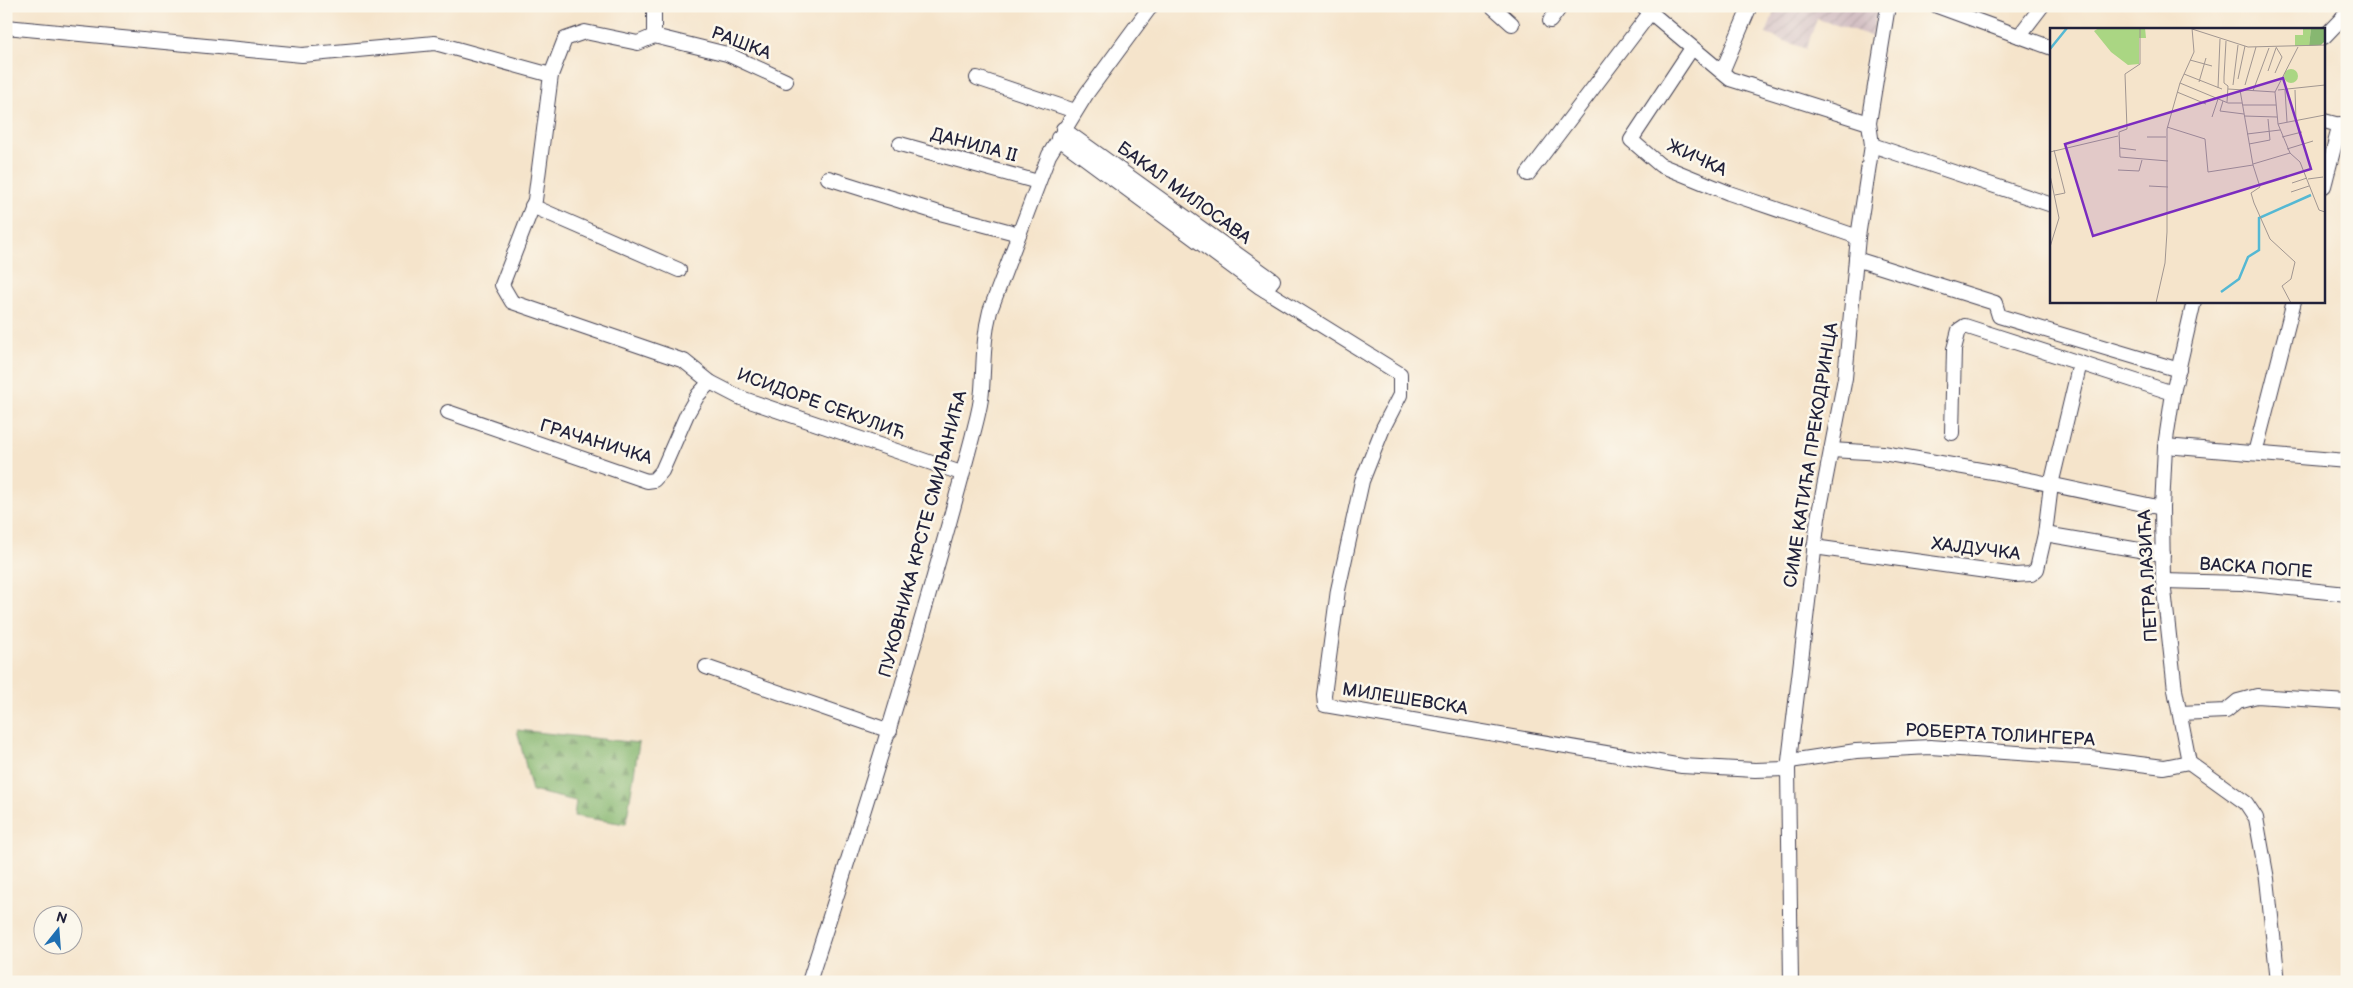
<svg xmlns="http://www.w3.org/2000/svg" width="2353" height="988" font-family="'Balsamiq Sans',sans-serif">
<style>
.industrial{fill:url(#industrial-furrows)}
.forest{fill:url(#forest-firs);stroke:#546c56}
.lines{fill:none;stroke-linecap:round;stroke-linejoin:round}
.minor-casing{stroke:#423f51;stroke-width:16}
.minor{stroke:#fff;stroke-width:14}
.labels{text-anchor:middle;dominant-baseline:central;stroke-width:5;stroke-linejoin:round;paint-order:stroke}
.street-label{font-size:18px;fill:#22223b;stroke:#fbf7ec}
.inset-river{fill:none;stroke:#55b8d3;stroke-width:2.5}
.inset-road{fill:none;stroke:#a19691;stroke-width:1}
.view{fill:#7b2cbf;fill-opacity:0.15;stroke:#7b2cbf;stroke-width:2.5}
.inset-edge{fill:none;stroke:#22223b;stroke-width:2.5}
</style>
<defs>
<pattern id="industrial-furrows" width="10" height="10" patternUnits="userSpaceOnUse" patternTransform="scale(1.25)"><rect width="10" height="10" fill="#d2bec2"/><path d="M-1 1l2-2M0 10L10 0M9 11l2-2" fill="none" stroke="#b4a3a8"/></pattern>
<pattern id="forest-firs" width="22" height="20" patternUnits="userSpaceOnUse" patternTransform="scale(1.25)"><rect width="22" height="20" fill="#87b771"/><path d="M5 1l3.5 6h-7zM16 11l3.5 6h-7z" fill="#6e945e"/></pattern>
</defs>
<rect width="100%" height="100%" fill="#fbf7ec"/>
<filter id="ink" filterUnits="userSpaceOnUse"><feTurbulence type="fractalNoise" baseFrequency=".02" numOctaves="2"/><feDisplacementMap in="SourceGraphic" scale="10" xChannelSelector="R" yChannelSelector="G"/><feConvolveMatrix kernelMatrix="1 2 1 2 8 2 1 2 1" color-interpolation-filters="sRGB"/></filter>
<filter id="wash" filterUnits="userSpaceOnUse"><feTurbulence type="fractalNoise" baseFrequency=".0096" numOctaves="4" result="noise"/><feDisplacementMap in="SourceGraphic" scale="20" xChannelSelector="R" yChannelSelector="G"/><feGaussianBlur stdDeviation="1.12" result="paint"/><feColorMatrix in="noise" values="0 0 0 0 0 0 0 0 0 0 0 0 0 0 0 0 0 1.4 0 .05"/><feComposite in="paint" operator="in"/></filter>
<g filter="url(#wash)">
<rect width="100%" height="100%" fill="#f5e4cb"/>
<path class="industrial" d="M 1776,6 L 1878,6 L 1872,36 L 1817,19 L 1806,49 L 1766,34 Z"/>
<path class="forest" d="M 517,730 L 639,743 L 626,824 L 574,816 L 576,801 L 532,791 Z"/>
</g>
<g filter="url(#ink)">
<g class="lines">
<g class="minor-casing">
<g id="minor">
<path d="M 654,6 L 654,36 L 638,43 L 585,32 L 565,39 L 551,75 L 535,200 L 502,285 L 512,302 L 684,361 L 710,382 L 741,398 L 961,473"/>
<path d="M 1492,6 L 1512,24"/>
<path d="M 1643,6 L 1730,79 L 1869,123"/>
<path d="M 1937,6 L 2052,48"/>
<path d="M 1550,21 L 1561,6"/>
<path d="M 6,27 L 302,55 L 435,43 L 551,75"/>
<path d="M 654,36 L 727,54 L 786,81"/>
<path d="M 2019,36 L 2042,6"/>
<path d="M 2324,37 L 2347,13"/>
<path d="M 1692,48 L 1631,140 L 1660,165 L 1729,193 L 1858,237"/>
<path d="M 1722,72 L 1750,6"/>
<path d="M 977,78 L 1075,111"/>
<path d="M 2324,121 L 2347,127"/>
<path d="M 1063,129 L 1273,280 L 1265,290"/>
<path d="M 1058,138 L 1260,287 L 1400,374 L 1400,395 L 1383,428 L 1362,481 L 1338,590 L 1324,695 L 1325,705 L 1682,766 L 1755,770 L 1788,769"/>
<path d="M 900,144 L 1038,182"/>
<path d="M 1872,145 L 2052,205"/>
<path d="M 1528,174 L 1650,13"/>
<path d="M 828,178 L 936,212 L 1019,234"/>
<path d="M 2324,186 L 2340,124"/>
<path d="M 532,206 L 679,270"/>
<path d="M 1856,259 L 1995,303 L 1999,316 L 2179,370"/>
<path d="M 2194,301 L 2173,393 L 2165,446 L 2162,508 L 2163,581 L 2175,690 L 2189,762 L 2246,803 L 2256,818 L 2267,879 L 2278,982"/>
<path d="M 448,412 L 647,481 L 654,480 L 662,471 L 687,414 L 698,395 L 710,382"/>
<path d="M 1952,433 L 1954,349 L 1959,330 L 1965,326 L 2173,393"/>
<path d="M 2165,446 L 2347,461"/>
<path d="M 1831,450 L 1883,453 L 1992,472 L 2162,508"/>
<path d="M 2255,453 L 2294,301"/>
<path d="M 2045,534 L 2163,554"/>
<path d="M 1814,547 L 2015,575 L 2031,574 L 2037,569 L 2045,534 L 2051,485 L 2080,363"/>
<path d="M 2163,581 L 2242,583 L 2347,594"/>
<path d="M 706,667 L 890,731"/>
<path d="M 2180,713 L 2226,711 L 2238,701 L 2257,696 L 2347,702"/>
<path d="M 1790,761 L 1856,751 L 1930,747 L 2091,758 L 2164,767 L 2189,762"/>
<path d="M 809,982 C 867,802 924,621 972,438 C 976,422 981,406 982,390 C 984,362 983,338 990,311 L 1049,155 L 1087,93 L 1151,6"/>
<path d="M 1791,982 L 1788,769 L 1818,518 L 1845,378 L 1858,237 L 1872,145 L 1869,123 L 1888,6"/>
</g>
</g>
<use href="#minor" class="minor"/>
</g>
</g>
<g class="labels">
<g class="street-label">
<text transform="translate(741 43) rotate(21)">РАШКА</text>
<text transform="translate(974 145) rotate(15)">ДАНИЛА II</text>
<text transform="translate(1697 158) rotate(25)">ЖИЧКА</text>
<text transform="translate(1184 193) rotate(36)">БАКАЛ МИЛОСАВА</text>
<text transform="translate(821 404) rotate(20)">ИСИДОРЕ СЕКУЛИЋ</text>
<text transform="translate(596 442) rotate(17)">ГРАЧАНИЧКА</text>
<text transform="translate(1811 455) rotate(-81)">СИМЕ КАТИЋА ПРЕКОДРИНЦА</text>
<text transform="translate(923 534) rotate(-75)">ПУКОВНИКА КРСТЕ СМИЉАНИЋА</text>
<text transform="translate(1976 549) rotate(7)">ХАЈДУЧКА</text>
<text transform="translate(2256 568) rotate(4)">ВАСКА ПОПЕ</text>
<text transform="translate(2148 576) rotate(-93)">ПЕТРА ЛАЗИЋА</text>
<text transform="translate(1405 699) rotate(9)">МИЛЕШЕВСКА</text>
<text transform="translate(2000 735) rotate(3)">РОБЕРТА ТОЛИНГЕРА</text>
</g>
</g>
<g transform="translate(2050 28)">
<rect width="275" height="275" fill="#f5e4cb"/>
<path d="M 253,0 L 261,0 L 259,18 L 245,18 L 245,7 L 253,7 Z" fill="#aad683"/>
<path d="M 261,0 L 275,0 L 275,13 L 271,17 L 259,18 Z" fill="#87b771"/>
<path d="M 49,0 L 95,0 L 96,10 L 89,10 L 89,36 L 78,37 L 61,24 L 44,3 Z" fill="#aad683"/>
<path d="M234 48a7 7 0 1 1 14 0a7 7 0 1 1-14 0Z" fill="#aad683"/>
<path class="inset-river" d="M 0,21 L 17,0M 171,264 L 189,251 L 198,229 L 209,222 L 209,190 L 261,167"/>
<path class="inset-road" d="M 90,0 L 90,36 L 75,46 L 77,101 L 69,104 L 70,129 L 118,133M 142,1 L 198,19 L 275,17M 176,13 L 174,49 L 174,55 L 178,58 L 177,74M 248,19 L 225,64 L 228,96 L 240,125 L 250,134 L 269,182 L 275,184M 140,32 L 162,38M 218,43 L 226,20M 225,45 L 232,29 L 226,19M 134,46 L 172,61M 188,51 L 195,18M 149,54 L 156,30M 130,55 L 178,75 L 192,75M 183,57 L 188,17M 195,57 L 206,19M 168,60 L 170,11M 178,61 L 225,64M 190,62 L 203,137 L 210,159 L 201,165 L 204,175 L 220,211 L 245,234 L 241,251 L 232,258 L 241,275M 228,62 L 275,57M 235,62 L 237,94M 245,62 L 246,93M 203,63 L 219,20M 127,64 L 156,76M 173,73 L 170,83 L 194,86M 193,77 L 226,77M 194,88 L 227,89M 162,89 L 168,71M 228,96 L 275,87M 117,99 L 155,111 L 158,144 L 203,137M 197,106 L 230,102M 97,109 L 116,109M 232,109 L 252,104M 199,116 L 220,112 L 218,91M 70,120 L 86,122M 237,121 L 263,113M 4,122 L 15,165 L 5,167M 0,124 L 68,108M 203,136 L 240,125M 68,142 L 89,143 L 92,132M 0,147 L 9,190 L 0,219M 258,151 L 273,149M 242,155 L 257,150M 99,158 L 118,159M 241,164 L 259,158M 106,275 L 115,235 L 117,204 L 117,101 L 130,55 L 144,24 L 142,0"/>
<path class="view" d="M 233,50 L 261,141 L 43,208 L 15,116 Z"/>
<rect width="275" height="275" class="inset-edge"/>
</g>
<rect width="2353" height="988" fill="none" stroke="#fbf7ec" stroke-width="25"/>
<g transform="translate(58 930) rotate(17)"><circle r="24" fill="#fbf7ec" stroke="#a4a2a5"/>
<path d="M0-4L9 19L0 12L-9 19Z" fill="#1f6fb2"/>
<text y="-8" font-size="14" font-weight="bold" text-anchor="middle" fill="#22223b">N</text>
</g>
</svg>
